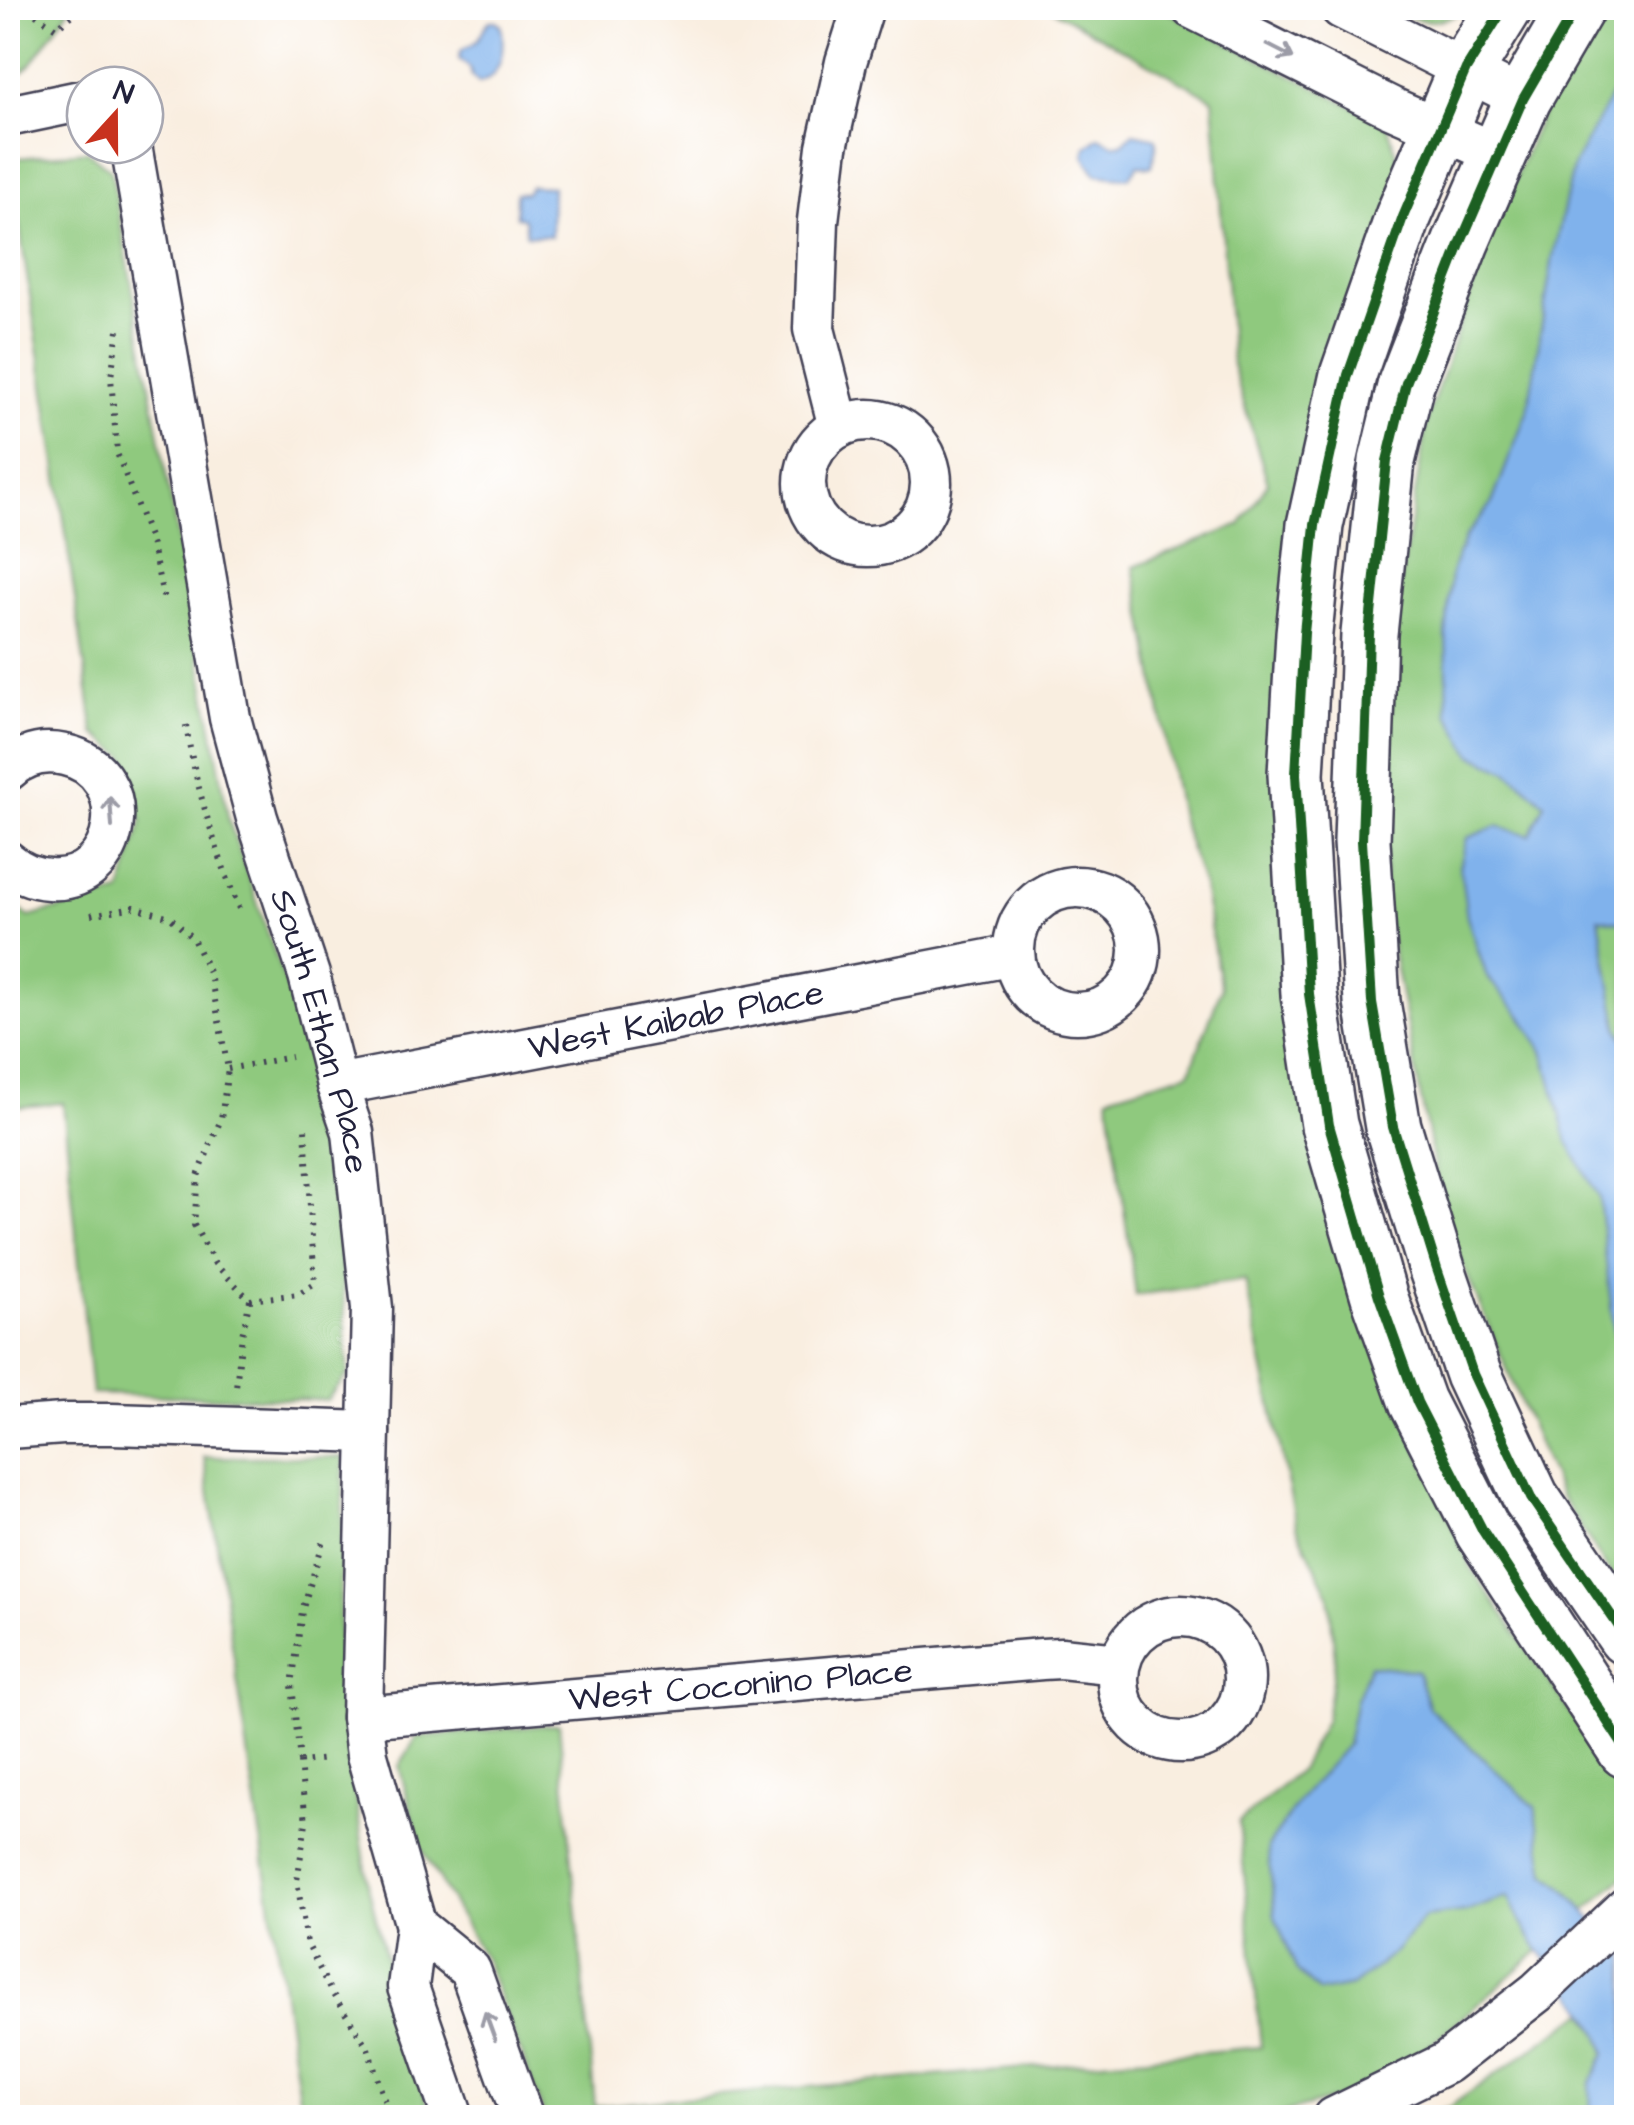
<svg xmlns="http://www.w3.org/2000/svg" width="1634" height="2125" font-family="'Architects Daughter',sans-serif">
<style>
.green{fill:#8fc97e;stroke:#58765c;stroke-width:2.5}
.water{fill:#80b2ec;stroke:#516a94;stroke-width:2.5}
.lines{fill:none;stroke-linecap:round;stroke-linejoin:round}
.street-casing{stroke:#424154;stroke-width:45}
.secondary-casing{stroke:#424154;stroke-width:60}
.path{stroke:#424154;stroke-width:6;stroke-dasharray:2.5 8;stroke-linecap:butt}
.street{stroke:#fff;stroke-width:40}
.secondary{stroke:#fff;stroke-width:55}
.cycleway-casing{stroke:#fff;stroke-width:16}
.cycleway{stroke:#1b5e20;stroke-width:10}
.oneway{stroke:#9c9ca7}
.labels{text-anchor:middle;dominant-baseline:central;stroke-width:8;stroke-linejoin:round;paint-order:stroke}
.street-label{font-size:35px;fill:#22223b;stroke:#fff}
</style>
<rect width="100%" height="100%" fill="#fff"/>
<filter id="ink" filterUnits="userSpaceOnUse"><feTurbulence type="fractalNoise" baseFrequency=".01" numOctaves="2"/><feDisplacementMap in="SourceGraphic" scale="20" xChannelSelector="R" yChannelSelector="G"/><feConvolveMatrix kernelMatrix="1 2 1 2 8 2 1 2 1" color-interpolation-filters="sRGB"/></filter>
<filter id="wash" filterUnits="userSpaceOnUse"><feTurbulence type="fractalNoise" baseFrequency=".0048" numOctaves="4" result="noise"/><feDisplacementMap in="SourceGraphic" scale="40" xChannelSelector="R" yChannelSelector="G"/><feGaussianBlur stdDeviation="2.25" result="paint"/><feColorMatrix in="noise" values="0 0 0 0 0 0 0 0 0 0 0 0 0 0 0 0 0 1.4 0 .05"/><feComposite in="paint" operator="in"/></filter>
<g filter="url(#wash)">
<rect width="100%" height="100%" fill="#f9eee0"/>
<g class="green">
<path d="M 8,8 L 70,8 L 32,63 L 10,83 L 8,66 Z"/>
<path d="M 1049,8 L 1160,8 L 1387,124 L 1401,167 L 1291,587 L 1359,1313 L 1471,1568 L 1626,1793 L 1626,1875 L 1425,2050 L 1350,2095 L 1268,2117 L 545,2117 L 485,1960 L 421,1848 L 399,1766 L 417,1737 L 559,1724 L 595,2106 L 1261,2047 L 1239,1822 L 1300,1770 L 1326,1719 L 1335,1659 L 1329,1595 L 1297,1528 L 1245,1280 L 1136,1295 L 1108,1096 L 1190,1072 L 1221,989 L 1203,886 L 1180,817 L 1134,567 L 1240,525 L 1268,483 L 1232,365 L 1213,99 Z"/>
<path d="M 1387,8 L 1468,8 C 1439,28 1417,22 1387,8 Z"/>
<path d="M 1606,8 L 1626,8 L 1626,1599 L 1559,1493 L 1445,1223 L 1383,902 L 1395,616 L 1428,416 L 1492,232 L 1548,99 Z"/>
<path d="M 87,151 L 111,170 L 229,821 L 316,1072 L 341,1251 L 348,1374 L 327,1400 L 92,1394 L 63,1103 L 8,1108 L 8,900 L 29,917 L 121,893 L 142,821 L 125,757 L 94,733 L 56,464 L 9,159 Z"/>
<path d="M 204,1457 L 344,1457 L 338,1680 L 369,1890 L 404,2032 L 432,2117 L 299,2117 L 302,2116 Z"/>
<path d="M 1585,2012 L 1601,2037 L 1606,2053 L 1591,2084 L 1591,2117 L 1426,2118 L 1449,2107 Z"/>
</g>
<g class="water">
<path d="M 490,21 L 496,21 L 501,25 C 505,46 503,77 479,83 L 472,77 L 470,68 L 459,59 C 461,43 470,50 478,39 C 483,32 483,27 490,21 Z"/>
<path d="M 1626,74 L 1626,923 L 1599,918 L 1618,1026 L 1626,1043 L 1626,1368 L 1614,1332 L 1599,1197 L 1568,1143 L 1543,1051 L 1520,1014 L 1487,977 L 1467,917 L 1460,867 L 1467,838 L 1497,826 L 1530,835 L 1545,803 L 1508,771 L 1472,755 L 1448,713 L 1446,634 L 1451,573 L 1465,537 L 1492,503 L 1528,409 L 1553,256 L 1574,164 L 1620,80 Z"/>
<path d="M 1133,133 L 1154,137 L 1157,142 L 1152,166 L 1149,167 L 1138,165 L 1129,178 L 1096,174 L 1084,156 L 1086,147 L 1099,137 L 1113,144 L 1122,144 Z"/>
<path d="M 531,186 L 552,187 L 551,236 L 526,235 L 525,222 L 523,218 L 516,217 L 516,193 L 526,193 Z"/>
<path d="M 1370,1665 L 1417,1671 L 1429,1708 L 1535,1807 L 1546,1874 L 1565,1889 L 1626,1957 L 1626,2117 L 1591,2117 L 1590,2084 L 1606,2053 C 1594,2010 1556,1975 1531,1939 C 1522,1926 1515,1910 1508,1896 L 1466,1912 L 1424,1917 L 1394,1953 L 1352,1986 L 1319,1992 L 1297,1971 L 1275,1917 L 1268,1847 L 1299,1800 L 1347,1745 L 1356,1699 Z"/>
</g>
</g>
<g filter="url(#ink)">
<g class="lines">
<g class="street-casing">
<g id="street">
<path d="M 1192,8 L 1390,107 L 1500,155"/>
<path d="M 1341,8 L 1523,99"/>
<path d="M 8,116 L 85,100"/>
<path id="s1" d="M 131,145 L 230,718 L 257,818 L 309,975 L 337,1085 L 353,1132 L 372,1308 L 362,1717 L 367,1755 L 416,1926 L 408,1987 L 453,2118"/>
<circle cx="868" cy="483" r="63"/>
<path d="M 839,427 L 814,329 L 818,221 L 827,147 L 846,62 L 863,8"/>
<path d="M 8,770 C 24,755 43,750 65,755 C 139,771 123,885 49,879 C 33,878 20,873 8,862"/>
<circle cx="1077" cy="950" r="63"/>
<path id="s2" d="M 337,1085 L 1014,955"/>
<path d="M 8,1428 L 63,1424 L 112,1424 L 369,1432"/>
<circle cx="1181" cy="1679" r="63"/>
<path id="s3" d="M 362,1717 L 1042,1659 L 1061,1658 L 1119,1664"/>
<path d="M 416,1926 L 470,1970 L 523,2118"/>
<path d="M 1334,2118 L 1446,2063 L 1537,1992 L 1626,1908"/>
</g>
</g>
<g class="secondary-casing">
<g id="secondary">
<path d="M 1504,8 L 1466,69 L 1403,217 L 1348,375 L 1315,525 L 1304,633 L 1296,774 L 1309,994 L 1329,1125 L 1379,1296 L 1417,1402 L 1483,1531 L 1626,1750"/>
<path d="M 1576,8 L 1523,99 L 1461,242 L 1406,383 L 1387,461 L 1369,634 L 1362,841 L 1372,1002 L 1393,1127 L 1437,1269 L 1473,1374 L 1531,1498 L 1626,1637"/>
</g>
</g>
<g class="path">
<path d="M 27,8 L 56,28 L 82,8"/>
<path d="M 118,330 L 111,377 L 117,453 L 151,542 L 164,600"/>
<path d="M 186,725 C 196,790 217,853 241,914"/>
<path d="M 91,915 L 134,907 L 170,917 L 193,939 L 210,974 L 228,1069 L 221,1119 L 198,1176 L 194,1225 L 215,1264 L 250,1300 L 242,1335 L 236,1387"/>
<path d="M 228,1069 L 291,1057"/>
<path d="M 250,1300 L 299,1294 L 315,1284 L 305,1129"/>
<path d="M 323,1543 L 302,1611 L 292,1685 L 300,1762 L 328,1759"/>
<path d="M 300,1762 L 306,1823 L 297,1881 L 307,1943 L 330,1990 L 368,2048 L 385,2102 L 381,2118"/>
</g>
<use href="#street" class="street"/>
<use href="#secondary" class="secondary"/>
<g class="cycleway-casing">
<g id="cycleway">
<path d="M 1504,8 L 1466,69 L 1403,217 L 1348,375 L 1315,525 L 1304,633 L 1296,774 L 1309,994 L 1329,1125 L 1379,1296 L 1417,1402 L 1483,1531 L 1626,1750"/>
<path d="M 1576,8 L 1523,99 L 1461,242 L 1406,383 L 1387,461 L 1369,634 L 1362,841 L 1372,1002 L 1393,1127 L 1437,1269 L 1473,1374 L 1531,1498 L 1626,1637"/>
</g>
</g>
<use href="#cycleway" class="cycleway"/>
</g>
<defs><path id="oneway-shaft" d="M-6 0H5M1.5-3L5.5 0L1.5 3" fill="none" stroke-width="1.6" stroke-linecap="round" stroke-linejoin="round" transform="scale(2.5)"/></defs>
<g class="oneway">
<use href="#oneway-shaft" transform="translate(1280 51) rotate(27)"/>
<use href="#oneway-shaft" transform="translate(111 812) rotate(-94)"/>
<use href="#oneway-shaft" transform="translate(490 2026) rotate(-110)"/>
</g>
</g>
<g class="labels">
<g class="street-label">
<text stroke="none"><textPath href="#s2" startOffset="345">West Kaibab Place</textPath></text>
<text stroke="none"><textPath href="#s1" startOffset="908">South Ethan Place</textPath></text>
<text stroke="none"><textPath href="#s3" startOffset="380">West Coconino Place</textPath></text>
</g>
</g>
<rect width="1634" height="2125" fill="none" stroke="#fff" stroke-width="40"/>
<g transform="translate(115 115) rotate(21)"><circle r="48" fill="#ffffff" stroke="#a7a7b1" stroke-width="2.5"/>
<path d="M0-8L18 38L0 25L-18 38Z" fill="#c8321e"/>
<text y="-15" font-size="28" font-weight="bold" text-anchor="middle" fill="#22223b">N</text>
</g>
</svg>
